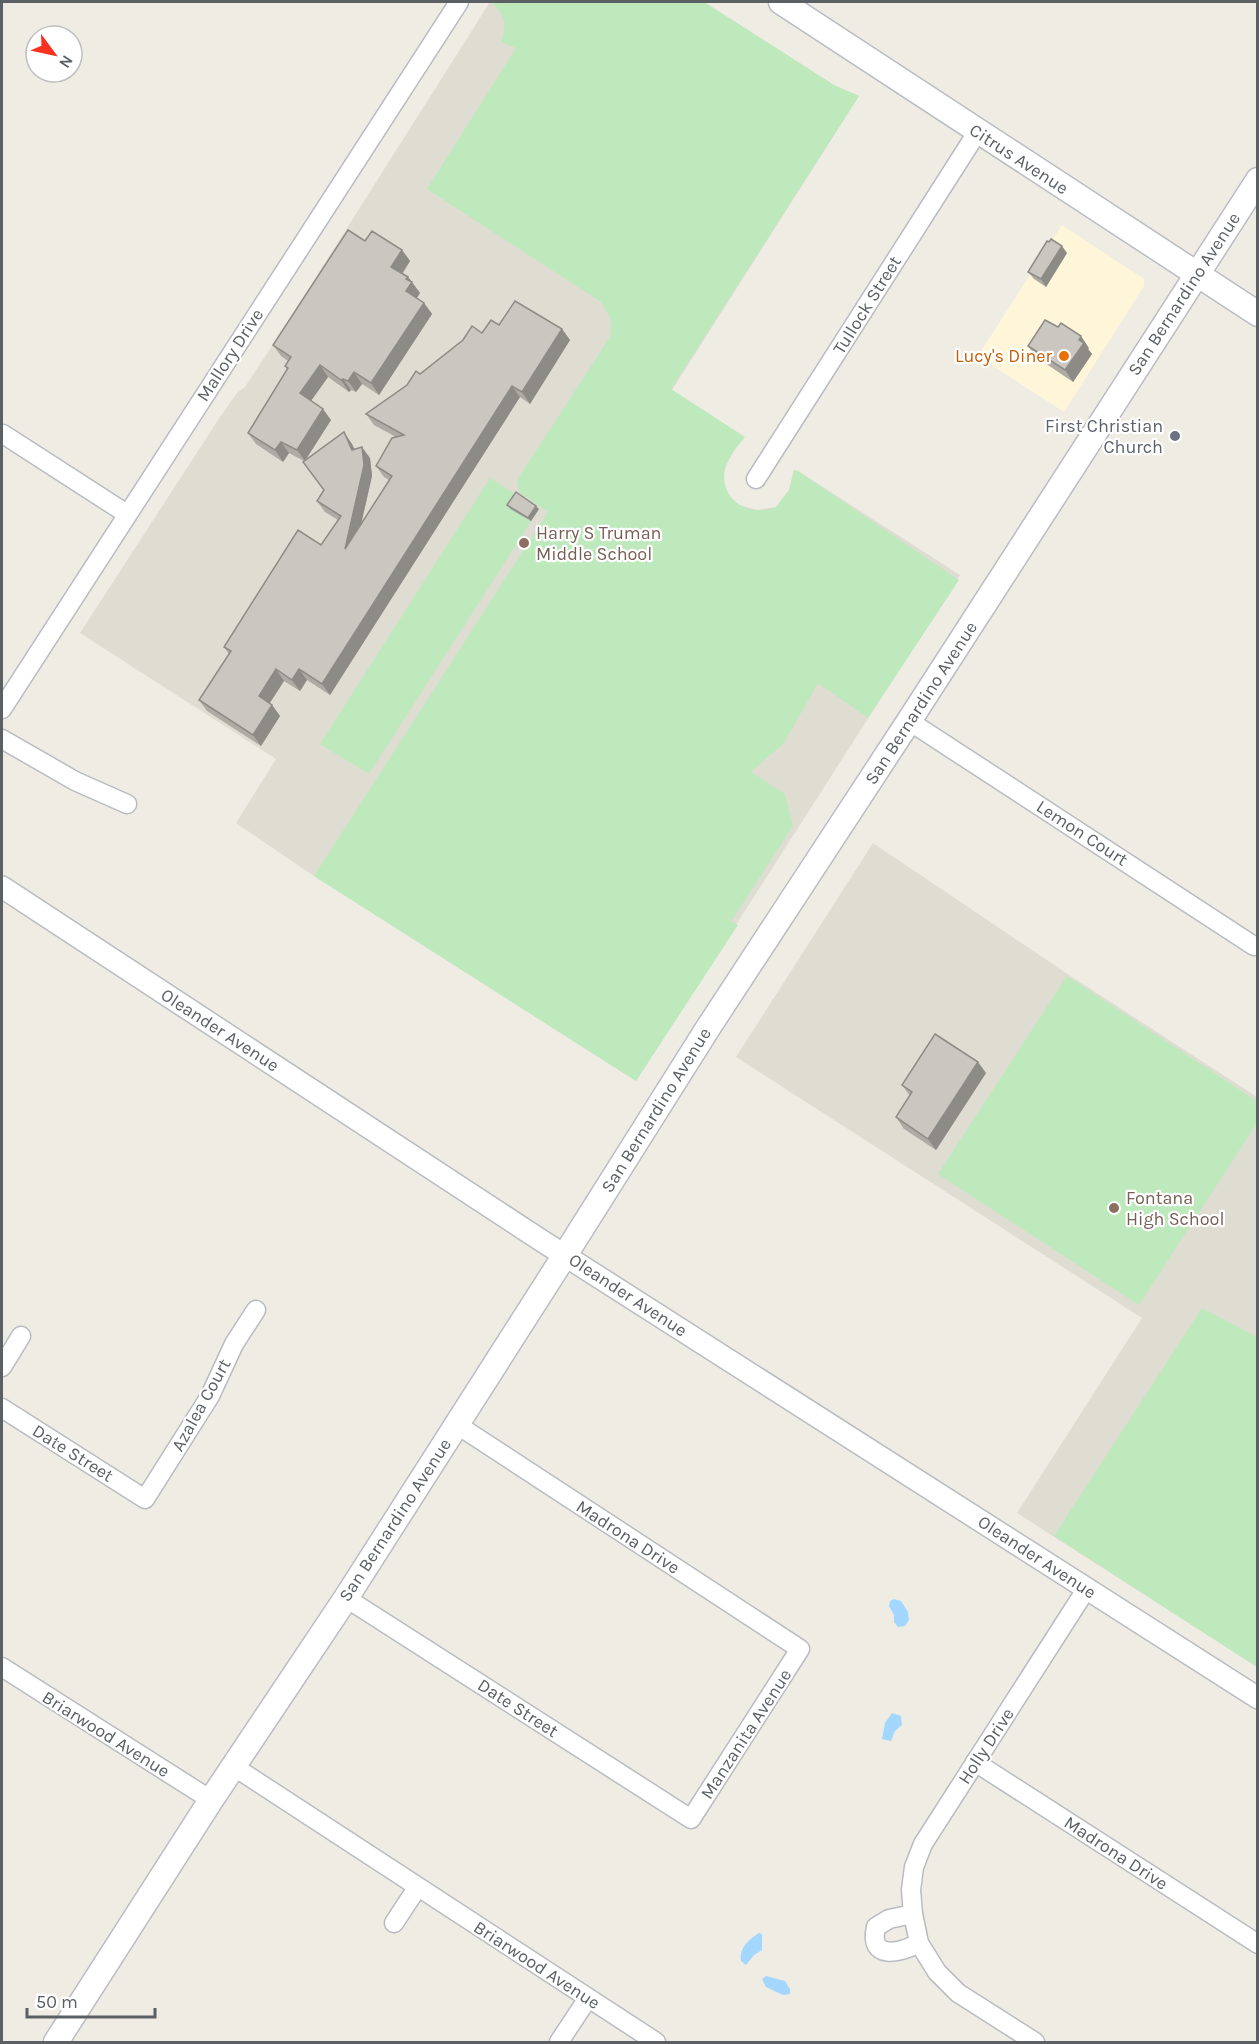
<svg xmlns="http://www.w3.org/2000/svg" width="1259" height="2044" font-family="Karla,sans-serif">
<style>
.commercial{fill:#fff6d9}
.education{fill:#dfdcd2}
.green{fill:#bee9bd}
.water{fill:#a4d7ff}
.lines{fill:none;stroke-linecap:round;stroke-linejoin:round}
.minor-casing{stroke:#b8bcc1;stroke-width:21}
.tertiary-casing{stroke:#b8bcc1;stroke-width:24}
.secondary-casing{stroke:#b9bdc3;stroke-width:27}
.minor{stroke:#fff;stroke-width:18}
.tertiary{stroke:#fff;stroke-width:21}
.secondary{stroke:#fff;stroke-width:24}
.wall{fill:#aeaba5}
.shaded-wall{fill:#8d8b86}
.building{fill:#cac7c0;stroke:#8d8b86;stroke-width:1.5}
.food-dot{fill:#e8710a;stroke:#fff;stroke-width:2}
.worship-dot{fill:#6b7280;stroke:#fff;stroke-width:2}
.education-dot{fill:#8d6e63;stroke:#fff;stroke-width:2}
.labels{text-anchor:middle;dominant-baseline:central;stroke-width:4.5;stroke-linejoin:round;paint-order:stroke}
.street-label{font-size:18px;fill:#5b6065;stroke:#fff}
.food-label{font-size:18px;fill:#c56008;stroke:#fff;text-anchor:end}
.worship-label{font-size:18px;fill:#5b616d;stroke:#fff;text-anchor:end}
.education-label{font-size:18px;fill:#785e54;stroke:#fff;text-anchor:start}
</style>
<rect width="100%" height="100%" fill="#efede3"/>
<path class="commercial" d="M 1062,225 L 1144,279 L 1144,286 L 1064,412 L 978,356 Z"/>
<g class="education">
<path d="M 490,2 L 704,2 L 834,85 L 859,96 L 672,390 L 733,452 L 724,470 L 724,483 L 728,494 L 736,504 L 757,510 L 776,507 L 789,490 L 794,470 L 798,471 L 960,575 L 636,1081 L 314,876 L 236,823 L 276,759 L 80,633 L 220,417 L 237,393 L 245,387 L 278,337 Z"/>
<path d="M 873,843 L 1069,975 L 1257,1097 L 1257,1667 L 1017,1513 L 1142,1318 L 736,1057 Z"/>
</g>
<g class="green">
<path d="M 491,2 L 704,2 L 834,85 L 859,96 L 671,389 L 745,437 C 737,447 728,457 725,469 C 720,490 736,510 758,510 C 764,510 770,509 776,507 L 789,490 L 794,470 L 798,471 L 959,580 L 868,718 L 818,683 L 784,743 L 751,772 L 785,794 L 793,826 L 732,920 L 720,914 L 738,925 L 636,1081 L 314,876 L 548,512 L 519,492 L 517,480 L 610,337 L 611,319 L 601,302 L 427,189 L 516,48 L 501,42 C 507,23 506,16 491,2 Z"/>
<path d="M 490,478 L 539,509 L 369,774 L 320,744 Z"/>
<path d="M 1067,976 L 1257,1101 L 1257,1123 L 1139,1305 L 938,1174 Z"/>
<path d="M 1202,1308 L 1257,1337 L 1257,1667 L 1054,1536 Z"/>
</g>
<g class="water">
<path d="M 894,1599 L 901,1601 L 908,1612 L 909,1620 L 905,1626 L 898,1627 L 894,1622 L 894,1615 L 889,1606 L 890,1601 Z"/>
<path d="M 892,1713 L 901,1716 L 902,1725 L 895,1731 L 891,1741 L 882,1739 L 885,1723 Z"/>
<path d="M 759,1933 L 762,1934 L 762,1950 L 754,1955 L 746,1965 L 741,1961 C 739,1948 748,1940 759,1933 Z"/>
<path d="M 766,1976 L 785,1981 L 790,1989 L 790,1994 L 783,1995 L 766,1987 L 762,1979 Z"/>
</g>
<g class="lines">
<g class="minor-casing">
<g id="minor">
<path d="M 3,434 L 127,514"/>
<path d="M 756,479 L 978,131"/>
<path d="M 2,709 L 459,2"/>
<path d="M 909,721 L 1254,946"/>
<path d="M 2,739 L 75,781 L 127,804"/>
<path d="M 2,1367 L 21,1336"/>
<path d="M 2,1408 L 145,1499 L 210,1396 L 234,1344 L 256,1310"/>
<path d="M 346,1598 L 691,1819 L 800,1649 L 456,1424"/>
<path d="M 2,1667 L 211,1800"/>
<path d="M 975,1762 L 1258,1944"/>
<path d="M 233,1766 L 656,2042"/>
<path d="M 913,1914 L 889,1919 L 876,1927 C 868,1961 900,1953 919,1943"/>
<path d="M 394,1923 L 417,1888"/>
<path d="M 559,2042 L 588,1998"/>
<path d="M 1035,2042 L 958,1993 L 937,1972 L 919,1943 L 913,1914 L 911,1890 L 914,1867 L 923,1844 L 1087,1588"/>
</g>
</g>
<g class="tertiary-casing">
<path id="tertiary" d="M 2,887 L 539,1239 L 1258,1698"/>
</g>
<g class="secondary-casing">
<g id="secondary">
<path d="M 781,2 L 1258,314"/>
<path d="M 56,2042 L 211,1800 L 346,1598 L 565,1255 L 708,1028 L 909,721 L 1258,180"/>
</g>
</g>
<use href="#minor" class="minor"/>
<use href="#tertiary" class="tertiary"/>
<use href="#secondary" class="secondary"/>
</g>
<g class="wall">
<path d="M 365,241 L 402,250 L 410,261 L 403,273 L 408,277 L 420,293 L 417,298 L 424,303 L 432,314 L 379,395 L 362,384 L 356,392 L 351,390 L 349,392 L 328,377 L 311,401 L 331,420 L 305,460 L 352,444 L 354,449 L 370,458 L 372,476 L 361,524 L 390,481 L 384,477 L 376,466 L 396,437 L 374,425 L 366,414 L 407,385 L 420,374 L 482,333 L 499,325 L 562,329 L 570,340 L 530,404 L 520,397 L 330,695 L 307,680 L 300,691 L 284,681 L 270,703 L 272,705 L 280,716 L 261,746 L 207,711 L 199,700 L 229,654 L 224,647 L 321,545 L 338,520 L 325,512 L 317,501 L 324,490 L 304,461 L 289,453 L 283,462 L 256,444 L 248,433 L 287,370 L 285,366 L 288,361 L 281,356 L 273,345 Z"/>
<path d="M 1067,253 L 1046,287 L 1034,279 L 1028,272 Z"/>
<path d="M 1028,346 L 1089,348 L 1088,349 L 1092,354 L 1073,382 L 1036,357 Z"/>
<path d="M 507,505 L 539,509 L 531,521 L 510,509 Z"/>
<path d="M 986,1073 L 936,1150 L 904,1129 L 896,1117 L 910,1096 L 902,1085 Z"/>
</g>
<g class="shaded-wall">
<path d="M 1062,246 L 1067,253 L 1046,287 L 1041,279 Z"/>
<path d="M 402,250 L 410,261 L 399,278 L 391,267 Z"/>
<path d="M 408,277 L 420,293 L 414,302 L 406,291 L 406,279 Z"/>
<path d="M 424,303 L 432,314 L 379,395 L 371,383 Z"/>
<path d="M 562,329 L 570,340 L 530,404 L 522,392 Z"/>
<path d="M 1081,336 L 1089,348 L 1088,349 L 1092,354 L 1073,382 L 1065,370 Z"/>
<path d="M 320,365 L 328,377 L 308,405 L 300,393 Z"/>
<path d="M 354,372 L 362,384 L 356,392 L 348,381 Z"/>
<path d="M 343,379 L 351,390 L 349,392 L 341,380 Z"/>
<path d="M 512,386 L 520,397 L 330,695 L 322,684 Z"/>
<path d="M 323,409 L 331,420 L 305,461 L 297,450 Z"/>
<path d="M 344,432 L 352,444 L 360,461 L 352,450 Z"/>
<path d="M 281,442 L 289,453 L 283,462 L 275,450 Z"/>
<path d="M 362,447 L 370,458 L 372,476 L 353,560 L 345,549 Z"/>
<path d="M 536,506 L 539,509 L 531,521 L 528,518 Z"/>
<path d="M 276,669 L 284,681 L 267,707 L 259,696 Z"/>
<path d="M 299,669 L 307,680 L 300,691 L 292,680 Z"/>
<path d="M 272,705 L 280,716 L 261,746 L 253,735 Z"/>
<path d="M 978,1062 L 986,1073 L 936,1150 L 928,1139 Z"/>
</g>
<g class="building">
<path d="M 348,230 L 365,241 L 372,231 L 402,250 L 391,267 L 408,277 L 406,279 L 412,282 L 406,291 L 424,303 L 371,383 L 354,372 L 348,381 L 343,379 L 341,380 L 320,365 L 300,393 L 323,409 L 297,450 L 281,442 L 275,450 L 248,433 L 288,368 L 285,366 L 291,357 L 273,345 Z"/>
<path d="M 1051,239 L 1062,246 L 1041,279 L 1028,272 L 1047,241 L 1049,242 Z"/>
<path d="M 515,301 L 562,329 L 522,392 L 512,386 L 322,684 L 299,669 L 292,680 L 276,669 L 259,696 L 272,705 L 253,735 L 199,700 L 231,651 L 224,647 L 298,530 L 321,545 L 341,516 L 317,501 L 324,490 L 303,462 L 344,432 L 352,450 L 362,447 L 364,465 L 345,549 L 392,476 L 376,466 L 392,438 L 404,435 L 366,414 L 407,385 L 416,371 L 420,374 L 463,340 L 472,326 L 482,333 L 491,320 L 499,325 Z"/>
<path d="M 1045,320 L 1058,327 L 1061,323 L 1081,336 L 1079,340 L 1084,343 L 1065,370 L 1028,346 Z"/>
<path d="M 516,492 L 536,506 L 528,518 L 507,505 Z"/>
<path d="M 935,1034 L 978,1062 L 928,1139 L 896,1117 L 912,1092 L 902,1085 Z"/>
</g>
<circle class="food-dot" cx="1064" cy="356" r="6"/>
<circle class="worship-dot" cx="1175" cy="436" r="6"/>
<g class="education-dot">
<circle cx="524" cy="543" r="6"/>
<circle cx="1114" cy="1208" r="6"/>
</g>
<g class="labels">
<g class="street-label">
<text transform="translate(1019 159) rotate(33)">Citrus Avenue</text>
<text transform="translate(1184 294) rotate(-57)">San Bernardino Avenue</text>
<text transform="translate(867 305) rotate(-58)">Tullock Street</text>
<text transform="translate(230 355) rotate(-57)">Mallory Drive</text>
<text transform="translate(921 703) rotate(-57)">San Bernardino Avenue</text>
<text transform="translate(1082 833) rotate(33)">Lemon Court</text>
<text transform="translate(220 1030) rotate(33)">Oleander Avenue</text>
<text transform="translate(656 1110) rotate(-58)">San Bernardino Avenue</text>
<text transform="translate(628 1295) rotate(33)">Oleander Avenue</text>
<text transform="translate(201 1405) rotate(-61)">Azalea Court</text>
<text transform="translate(73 1453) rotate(32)">Date Street</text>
<text transform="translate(395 1520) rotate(-57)">San Bernardino Avenue</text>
<text transform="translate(628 1537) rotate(33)">Madrona Drive</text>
<text transform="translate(1037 1557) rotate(33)">Oleander Avenue</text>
<text transform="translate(518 1708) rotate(33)">Date Street</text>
<text transform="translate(106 1734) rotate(32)">Briarwood Avenue</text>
<text transform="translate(746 1734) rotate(-57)">Manzanita Avenue</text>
<text transform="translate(986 1746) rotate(-57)">Holly Drive</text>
<text transform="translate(1116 1853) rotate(33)">Madrona Drive</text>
<text transform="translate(537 1965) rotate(33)">Briarwood Avenue</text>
</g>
<g class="food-label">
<text x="1052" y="356">Lucy's Diner</text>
</g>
<g class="worship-label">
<text x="1163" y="426">First Christian<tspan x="1163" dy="21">Church</tspan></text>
</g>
<g class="education-label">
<text x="536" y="533">Harry S Truman<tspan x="536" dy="21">Middle School</tspan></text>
<text x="1126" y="1198">Fontana<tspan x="1126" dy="21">High School</tspan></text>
</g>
</g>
<rect width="1259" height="2044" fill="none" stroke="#5b6065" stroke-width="6"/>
<g transform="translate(54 54) rotate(123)"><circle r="28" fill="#ffffff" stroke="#bdbfc1" stroke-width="1.5"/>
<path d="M0-4.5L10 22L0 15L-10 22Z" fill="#f83121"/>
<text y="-9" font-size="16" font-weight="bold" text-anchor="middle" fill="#5b6065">N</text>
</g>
<path d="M27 2008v9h128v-9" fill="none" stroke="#5b6065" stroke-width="3"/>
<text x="36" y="2008" font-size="18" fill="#5b6065" stroke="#ffffff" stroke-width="4.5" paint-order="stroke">50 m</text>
</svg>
